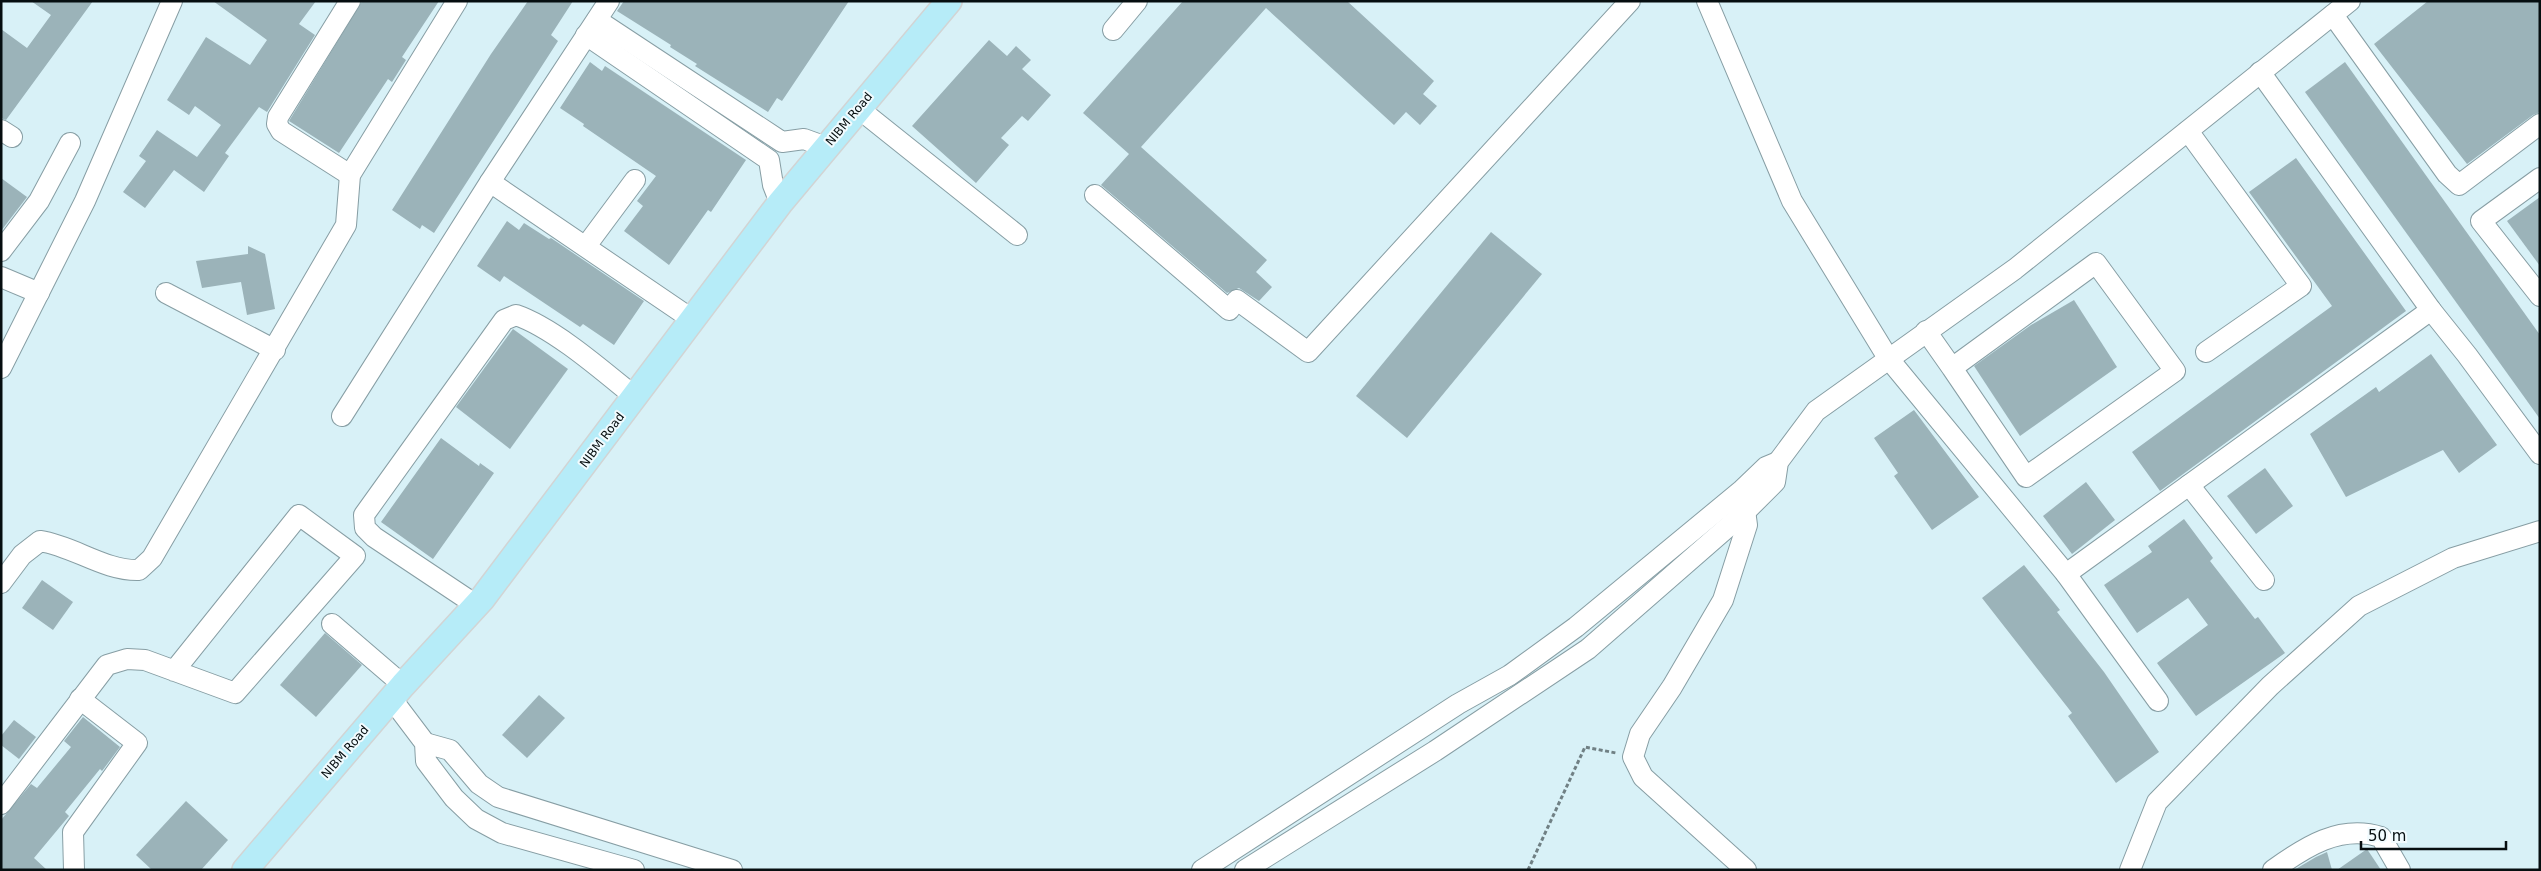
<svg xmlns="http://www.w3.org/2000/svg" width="2541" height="871" font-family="'DejaVu Sans',sans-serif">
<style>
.building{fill:#9bb3b9}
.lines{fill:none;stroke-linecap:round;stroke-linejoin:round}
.minor-casing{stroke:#879ea4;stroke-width:22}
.major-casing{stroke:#d2d4d4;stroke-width:28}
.path{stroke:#708084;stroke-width:3;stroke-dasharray:4 2.5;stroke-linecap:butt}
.minor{stroke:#fff;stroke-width:20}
.major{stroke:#b6ecf8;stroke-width:25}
.labels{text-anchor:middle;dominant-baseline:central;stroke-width:4;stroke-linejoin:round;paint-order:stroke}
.street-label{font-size:12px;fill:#060e10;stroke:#f1fbfe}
</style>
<rect width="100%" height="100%" fill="#d8f1f7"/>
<g class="building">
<path d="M 31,1 L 93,1 L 6,120 L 1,118 L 1,29 L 27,48 L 51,15 Z"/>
<path d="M 213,1 L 316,1 L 299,24 L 315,35 L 267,112 L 259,107 L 225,153 L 229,156 L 204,192 L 174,170 L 145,208 L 123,192 L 146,161 L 139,156 L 157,130 L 197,157 L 221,125 L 195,106 L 189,115 L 167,100 L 206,37 L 250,65 L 267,40 Z"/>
<path d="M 362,1 L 439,1 L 402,57 L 406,60 L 392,82 L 388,79 L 339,153 L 289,121 Z"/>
<path d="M 528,1 L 573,1 L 551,35 L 558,41 L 434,233 L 422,225 L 420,229 L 392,210 L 491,54 Z"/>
<path d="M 624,1 L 849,1 L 782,101 L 777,98 L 768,112 L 695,66 L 697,64 L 670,47 L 671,45 L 617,11 Z"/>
<path d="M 1183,1 L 1347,1 L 1434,81 L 1423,94 L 1437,106 L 1420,125 L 1406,112 L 1394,125 L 1266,8 L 1141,147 L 1267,260 L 1256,272 L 1272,287 L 1259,301 L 1239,288 L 1227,293 L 1101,185 L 1129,154 L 1083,113 Z"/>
<path d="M 2428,1 L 2540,1 L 2540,112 L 2533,115 L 2467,164 L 2374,44 Z"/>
<path d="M 989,40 L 1007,56 L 1016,46 L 1031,60 L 1022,69 L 1051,95 L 1028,121 L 1022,116 L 1001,138 L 1009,145 L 976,183 L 912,126 Z"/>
<path d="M 590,62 L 602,71 L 605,66 L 746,160 L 711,212 L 708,210 L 669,265 L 624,231 L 643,206 L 637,201 L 656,176 L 583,126 L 584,124 L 560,108 Z"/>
<path d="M 2345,62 L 2540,335 L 2540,419 L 2305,92 Z"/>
<path d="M 2296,158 L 2406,311 L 2160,491 L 2132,452 L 2332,306 L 2249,192 Z"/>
<path d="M 1,178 L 27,197 L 1,231 Z"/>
<path d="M 2540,197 L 2540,266 L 2507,221 Z"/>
<path d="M 507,221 L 519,230 L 524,223 L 549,239 L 551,238 L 644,301 L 614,345 L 583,324 L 580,327 L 504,276 L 500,282 L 477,266 Z"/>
<path d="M 1491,232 L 1542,274 L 1407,438 L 1356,396 Z"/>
<path d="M 248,246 L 265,254 L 275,309 L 247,315 L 241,282 L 202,288 L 196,261 L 248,254 Z"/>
<path d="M 2074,300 L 2117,367 L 2020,436 L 1974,366 L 2031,325 Z"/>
<path d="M 513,329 L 568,369 L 510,449 L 456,407 Z"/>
<path d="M 2431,354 L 2497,445 L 2459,473 L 2443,450 L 2346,497 L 2310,434 L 2376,387 L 2379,392 Z"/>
<path d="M 1914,410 L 1979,497 L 1932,530 L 1894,476 L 1898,473 L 1874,438 Z"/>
<path d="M 441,438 L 479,466 L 480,463 L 494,473 L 433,559 L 381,522 Z"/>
<path d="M 2265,468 L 2293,506 L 2256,534 L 2227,496 Z"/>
<path d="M 2086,482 L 2115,520 L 2072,554 L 2043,516 Z"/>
<path d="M 2184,519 L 2213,558 L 2210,561 L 2255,619 L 2258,617 L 2285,653 L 2196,716 L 2157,663 L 2208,625 L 2188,598 L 2137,633 L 2104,585 L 2152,552 L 2148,546 Z"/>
<path d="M 2024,565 L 2060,610 L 2057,612 L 2104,672 L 2159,752 L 2116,783 L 2068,716 L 2072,713 L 1982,598 Z"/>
<path d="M 42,580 L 73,602 L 53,630 L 22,608 Z"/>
<path d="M 325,633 L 362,665 L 316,717 L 280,685 Z"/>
<path d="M 539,695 L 565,718 L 527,758 L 502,735 Z"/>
<path d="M 83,717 L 120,747 L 102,771 L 100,769 L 65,812 L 69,816 L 34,858 L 47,870 L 1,870 L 1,820 L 31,784 L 37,788 L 71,747 L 64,741 Z"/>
<path d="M 14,720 L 36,737 L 19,759 L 1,745 L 1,736 Z"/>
<path d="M 186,801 L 228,840 L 201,870 L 152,870 L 136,855 Z"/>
<path d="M 2367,849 L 2381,870 L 2337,870 Z"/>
<path d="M 2327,852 L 2332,870 L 2294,870 L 2316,857 Z"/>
</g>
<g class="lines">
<g class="minor-casing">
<g id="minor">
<path d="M 1707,1 L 1792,201 L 1888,358 L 2066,574 L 2431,310 L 2260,72"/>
<path d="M 2333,15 L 2447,174 L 2459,185 L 2540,124"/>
<path d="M 597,20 L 782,142 L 804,139 L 826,147"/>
<path d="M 1113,30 L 1137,1"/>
<path d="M 586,35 L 769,160 L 773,185 L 780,203"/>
<path d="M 858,108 L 1017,235"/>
<path d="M 1,130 L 12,137"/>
<path d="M 2188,131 L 2301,286 L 2206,352"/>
<path d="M 350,175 L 281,131 L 277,124 L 278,117 L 350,1"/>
<path d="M 2540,178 L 2481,221 L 2540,296"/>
<path d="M 490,182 L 693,320"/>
<path d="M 1095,195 L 1229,310 L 1237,300 L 1308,352 L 1630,1"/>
<path d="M 586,246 L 635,180"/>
<path d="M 1,251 L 39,201 L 70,143"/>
<path d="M 1,277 L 39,293"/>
<path d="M 166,293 L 275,350"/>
<path d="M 2431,310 L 2467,355 L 2540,454"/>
<path d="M 1926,331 L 1952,368 L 2096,263 L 2175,371 L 2026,477 L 1952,368"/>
<path d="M 1,368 L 85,201 L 172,1"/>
<path d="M 342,416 L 490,182 L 609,1"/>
<path d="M 2189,485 L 2264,580"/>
<path d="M 1744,503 L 1747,525 L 1723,600 L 1672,687 L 1640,734 L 1633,757 L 1643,777 L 1746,870"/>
<path d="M 2066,574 L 2158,701"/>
<path d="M 1,583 L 22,555 L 40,541 C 74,546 104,571 139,570 L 152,558 L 346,225 L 350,175 L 457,1"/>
<path d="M 476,605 L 374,537 L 365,528 L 364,515 L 504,320 L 516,315 C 554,328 603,371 635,397"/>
<path d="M 332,624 L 403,685"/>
<path d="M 391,698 L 425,743 L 426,761 L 454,798 L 476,819 L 502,833 L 634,870"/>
<path d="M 425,743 L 450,750 L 479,784 L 498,797 L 732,870"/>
<path d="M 1,804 L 107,665 L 127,659 L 145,660 L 235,693 L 355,556 L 299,515 L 174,671"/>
<path d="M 74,870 L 73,832 L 137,743 L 80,699"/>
<path d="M 1202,870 L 1458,704 L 1510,675 L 1576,627 L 1742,490 L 1766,467 L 1778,462"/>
<path d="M 1245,870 L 1435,751 L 1588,649 L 1745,512 L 1775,482 L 1778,462 L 1816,411 L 2015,269 L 2350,1"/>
<path d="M 2130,870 L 2157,802 L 2270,686 L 2359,606 L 2453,558 L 2540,531"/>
<path d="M 2273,870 C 2305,847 2340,824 2381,837 L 2400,870"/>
</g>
</g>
<g class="major-casing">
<path id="major" d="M 245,870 L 403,685 L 482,599 L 780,203 L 949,1"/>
</g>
<path class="path" d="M 1528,870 L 1585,747 L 1616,753"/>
<use href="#minor" class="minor"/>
<use href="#major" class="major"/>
</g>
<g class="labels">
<g class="street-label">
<text transform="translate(849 119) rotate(-50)">NIBM Road</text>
<text transform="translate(602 440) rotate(-53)">NIBM Road</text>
<text transform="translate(345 752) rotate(-49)">NIBM Road</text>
</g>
</g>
<rect width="2541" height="871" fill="none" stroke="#060e10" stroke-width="5"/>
<path d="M2361 841v8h145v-8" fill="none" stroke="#060e10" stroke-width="2.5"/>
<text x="2368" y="841" font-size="15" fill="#060e10" stroke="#f1fbfe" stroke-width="4" paint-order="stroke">50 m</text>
</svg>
